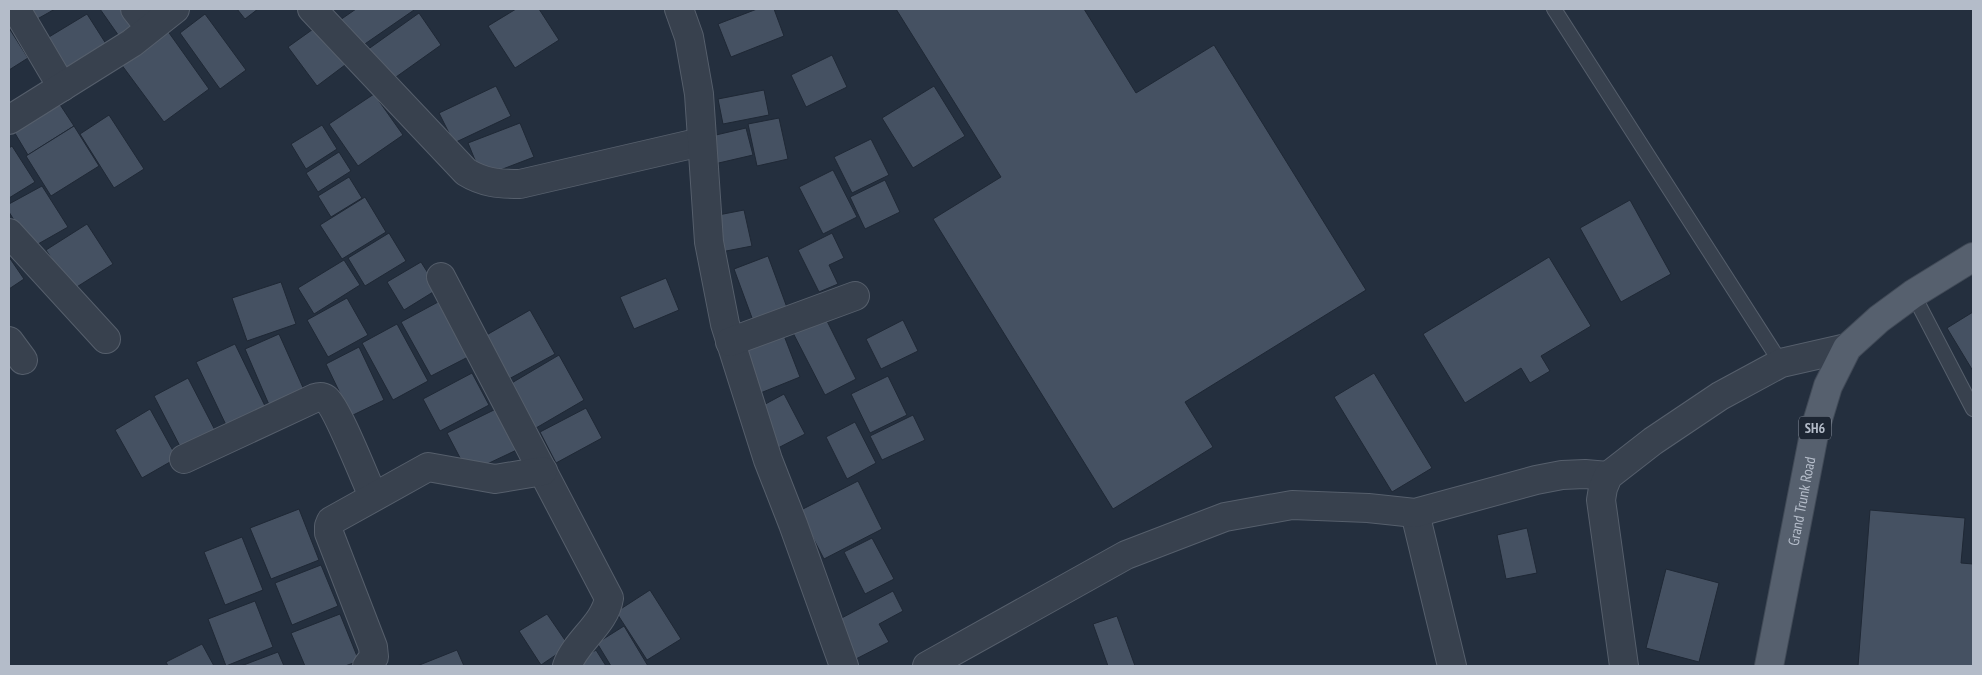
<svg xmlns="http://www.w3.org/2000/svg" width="1982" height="675" font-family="'PT Sans Narrow',sans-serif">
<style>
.building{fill:#455162;stroke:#1f2835}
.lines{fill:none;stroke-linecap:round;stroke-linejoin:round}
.lane-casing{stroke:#565f6c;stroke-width:16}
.street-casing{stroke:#565f6c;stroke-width:30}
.primary-casing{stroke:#414a57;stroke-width:30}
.lane{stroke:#38414e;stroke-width:14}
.street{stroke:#38414e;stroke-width:28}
.primary{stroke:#56606e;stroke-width:28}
.labels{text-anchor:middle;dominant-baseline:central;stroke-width:4;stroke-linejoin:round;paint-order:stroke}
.shield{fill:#1d2633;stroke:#878f9c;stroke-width:1}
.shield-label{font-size:14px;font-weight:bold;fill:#b4bcc9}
.street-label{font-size:15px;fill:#b4bcc9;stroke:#1d2633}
</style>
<rect width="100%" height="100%" fill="#242f3e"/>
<g class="building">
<path d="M 24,9 L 55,9 L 32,22 Z"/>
<path d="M 100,9 L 130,9 L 141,25 L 121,39 Z"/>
<path d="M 237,9 L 258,9 L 245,19 Z"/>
<path d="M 356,9 L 413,9 L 414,10 L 359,48 L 340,20 Z"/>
<path d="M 516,9 L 539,9 L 559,40 L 515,68 L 488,26 Z"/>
<path d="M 757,9 L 774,9 L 784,36 L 731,57 L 718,24 Z"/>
<path d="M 896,9 L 1084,9 L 1136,93 L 1214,45 L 1366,290 L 1185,402 L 1213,447 L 1113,509 L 933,219 L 1001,177 Z"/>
<path d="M 419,13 L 441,45 L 389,82 L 367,50 Z"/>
<path d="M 87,14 L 108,47 L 60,77 L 39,43 Z"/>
<path d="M 205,14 L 246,70 L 220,89 L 180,33 Z"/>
<path d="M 316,27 L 345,65 L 317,86 L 288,47 Z"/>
<path d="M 9,28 L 28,58 L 9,70 Z"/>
<path d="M 167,30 L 209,89 L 164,122 L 121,64 Z"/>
<path d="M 832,55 L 847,87 L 806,107 L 791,75 Z"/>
<path d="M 496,86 L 511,116 L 454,143 L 439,113 Z"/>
<path d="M 934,86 L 965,136 L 913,168 L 882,118 Z"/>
<path d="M 764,90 L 769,115 L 723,124 L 718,99 Z"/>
<path d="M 374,94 L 403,135 L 358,166 L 329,124 Z"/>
<path d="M 55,97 L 74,126 L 28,155 L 10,125 Z"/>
<path d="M 109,115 L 144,169 L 114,188 L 80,134 Z"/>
<path d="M 779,118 L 788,159 L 757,166 L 748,124 Z"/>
<path d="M 520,123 L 534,157 L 482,177 L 468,143 Z"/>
<path d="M 322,125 L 337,149 L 306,169 L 291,144 Z"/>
<path d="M 74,126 L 99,166 L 51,196 L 26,156 Z"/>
<path d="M 746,128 L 753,155 L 710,165 L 703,138 Z"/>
<path d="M 871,139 L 889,175 L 852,193 L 834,157 Z"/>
<path d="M 12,146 L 35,182 L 9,198 L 9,148 Z"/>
<path d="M 339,152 L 351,171 L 318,192 L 306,173 Z"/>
<path d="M 833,170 L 857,217 L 823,234 L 799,187 Z"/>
<path d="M 349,177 L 362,198 L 331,217 L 318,196 Z"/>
<path d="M 885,180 L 900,212 L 865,229 L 850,197 Z"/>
<path d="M 42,186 L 68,227 L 31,248 L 9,212 L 9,204 Z"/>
<path d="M 365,197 L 386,232 L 342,259 L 320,225 Z"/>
<path d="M 1630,200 L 1671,274 L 1621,302 L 1580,228 Z"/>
<path d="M 744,210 L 752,246 L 721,252 L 713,216 Z"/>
<path d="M 87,224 L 113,264 L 72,290 L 46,250 Z"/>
<path d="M 389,233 L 406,261 L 365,286 L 348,258 Z"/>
<path d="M 832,233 L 844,258 L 829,265 L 838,284 L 819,292 L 798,250 Z"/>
<path d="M 768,256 L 789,313 L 755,326 L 734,269 Z"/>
<path d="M 9,257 L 24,279 L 9,289 Z"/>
<path d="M 1549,257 L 1591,326 L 1541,356 L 1550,371 L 1530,383 L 1521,368 L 1465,403 L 1423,334 Z"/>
<path d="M 344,260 L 360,285 L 314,314 L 298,288 Z"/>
<path d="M 421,262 L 438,289 L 404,310 L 387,282 Z"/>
<path d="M 666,278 L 679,310 L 634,329 L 620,297 Z"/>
<path d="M 281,282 L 296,324 L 247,341 L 232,298 Z"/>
<path d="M 347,298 L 368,335 L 328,357 L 307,320 Z"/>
<path d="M 438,302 L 468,357 L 431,376 L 401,322 Z"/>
<path d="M 530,310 L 555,354 L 507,380 L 483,337 Z"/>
<path d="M 1973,312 L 1973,371 L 1947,328 Z"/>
<path d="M 823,313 L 856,379 L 825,395 L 791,329 Z"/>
<path d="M 903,320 L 918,351 L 881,369 L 866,339 Z"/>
<path d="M 397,324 L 428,381 L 393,400 L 362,343 Z"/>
<path d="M 783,333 L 800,377 L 758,394 L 740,350 Z"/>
<path d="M 279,334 L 305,392 L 270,407 L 245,349 Z"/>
<path d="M 235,344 L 266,408 L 227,427 L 196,362 Z"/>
<path d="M 359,347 L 384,400 L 351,416 L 326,364 Z"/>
<path d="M 559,355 L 584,400 L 536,428 L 510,384 Z"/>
<path d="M 472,373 L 489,405 L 440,431 L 423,399 Z"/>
<path d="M 1374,373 L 1432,468 L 1392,492 L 1334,397 Z"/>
<path d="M 888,376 L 907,415 L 870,433 L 851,394 Z"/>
<path d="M 188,378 L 218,436 L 184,454 L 154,396 Z"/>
<path d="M 784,394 L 805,434 L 778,448 L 758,408 Z"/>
<path d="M 502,406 L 523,447 L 468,473 L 447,433 Z"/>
<path d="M 586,408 L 602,438 L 556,463 L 540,432 Z"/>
<path d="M 150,409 L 177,458 L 142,478 L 115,430 Z"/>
<path d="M 913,415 L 925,440 L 882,460 L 870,436 Z"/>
<path d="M 855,422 L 876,463 L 847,479 L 826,437 Z"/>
<path d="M 858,481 L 882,529 L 824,559 L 799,511 Z"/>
<path d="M 299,509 L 319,560 L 271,579 L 250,528 Z"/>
<path d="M 1870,510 L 1965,518 L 1961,563 L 1973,564 L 1973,666 L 1858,666 Z"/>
<path d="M 1527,528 L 1537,573 L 1506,579 L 1497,535 Z"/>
<path d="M 242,537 L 263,590 L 225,605 L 204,552 Z"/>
<path d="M 872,538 L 894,579 L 865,594 L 844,552 Z"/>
<path d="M 321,565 L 338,606 L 292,625 L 275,583 Z"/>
<path d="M 1666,569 L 1719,583 L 1699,662 L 1646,648 Z"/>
<path d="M 650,590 L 681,639 L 647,660 L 616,612 Z"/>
<path d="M 893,591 L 903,611 L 879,624 L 889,642 L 854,660 L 834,622 Z"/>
<path d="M 255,601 L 273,647 L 226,666 L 208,619 Z"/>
<path d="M 340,614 L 359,661 L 345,666 L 305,666 L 291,633 Z"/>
<path d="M 547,614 L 569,646 L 541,665 L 519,631 Z"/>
<path d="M 1117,616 L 1135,666 L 1108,666 L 1093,624 Z"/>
<path d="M 624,626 L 648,666 L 611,666 L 597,643 Z"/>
<path d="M 202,644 L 214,666 L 168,666 L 166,662 Z"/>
<path d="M 457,650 L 464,666 L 417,666 Z"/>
<path d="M 596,650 L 606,666 L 569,666 Z"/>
<path d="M 278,652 L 284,666 L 241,666 Z"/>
</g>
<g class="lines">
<g class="lane-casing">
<g id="lane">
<path d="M 1554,9 L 1781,363"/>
<path d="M 1913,294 L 1973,409"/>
</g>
</g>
<g class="street-casing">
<g id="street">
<path d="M 16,9 L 62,87"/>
<path d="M 135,9 L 150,28"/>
<path d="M 312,9 L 466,172 C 484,183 499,184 520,184 L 701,142"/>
<path d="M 679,9 L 689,37 L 699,94 L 709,242 L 725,324 L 768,460 L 793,524 L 844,666"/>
<path d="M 9,120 L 132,43 L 175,9"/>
<path d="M 9,233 L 106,339"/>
<path d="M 441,277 L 609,598 C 605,624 576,641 567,666"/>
<path d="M 9,341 L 23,360"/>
<path d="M 730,342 L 855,296"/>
<path d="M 184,459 L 315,398 C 318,397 322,396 326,399 C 337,407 365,479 373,496"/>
<path d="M 1415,513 L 1452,666"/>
<path d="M 367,666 L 374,657 L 373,647 L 329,533 L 329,526 L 331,521 L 428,467 L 495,479 L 543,471"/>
<path d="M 927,666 L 1126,555 L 1225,517 L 1292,505 L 1368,508 L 1415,513 L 1536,480 L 1562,475 L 1585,474 L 1608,476"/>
<path d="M 1624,666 L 1601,500 L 1603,488 L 1608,476 L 1653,441 L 1720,396 L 1781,363 L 1847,348"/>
</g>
</g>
<g class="primary-casing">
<g id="primary">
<path id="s1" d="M 1769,666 L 1815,429 L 1828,386 L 1847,348 L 1879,319 L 1913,294 L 1973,257"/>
</g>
</g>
<use href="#lane" class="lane"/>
<use href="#street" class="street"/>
<use href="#primary" class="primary"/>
</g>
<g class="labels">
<rect class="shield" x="1799" y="416.5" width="32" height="23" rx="4"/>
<g class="shield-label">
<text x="1815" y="428">SH6</text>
</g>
<g class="street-label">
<text stroke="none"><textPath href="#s1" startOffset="168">Grand Trunk Road</textPath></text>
</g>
</g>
<rect width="1982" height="675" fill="none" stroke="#b4bcc9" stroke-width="20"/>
</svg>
